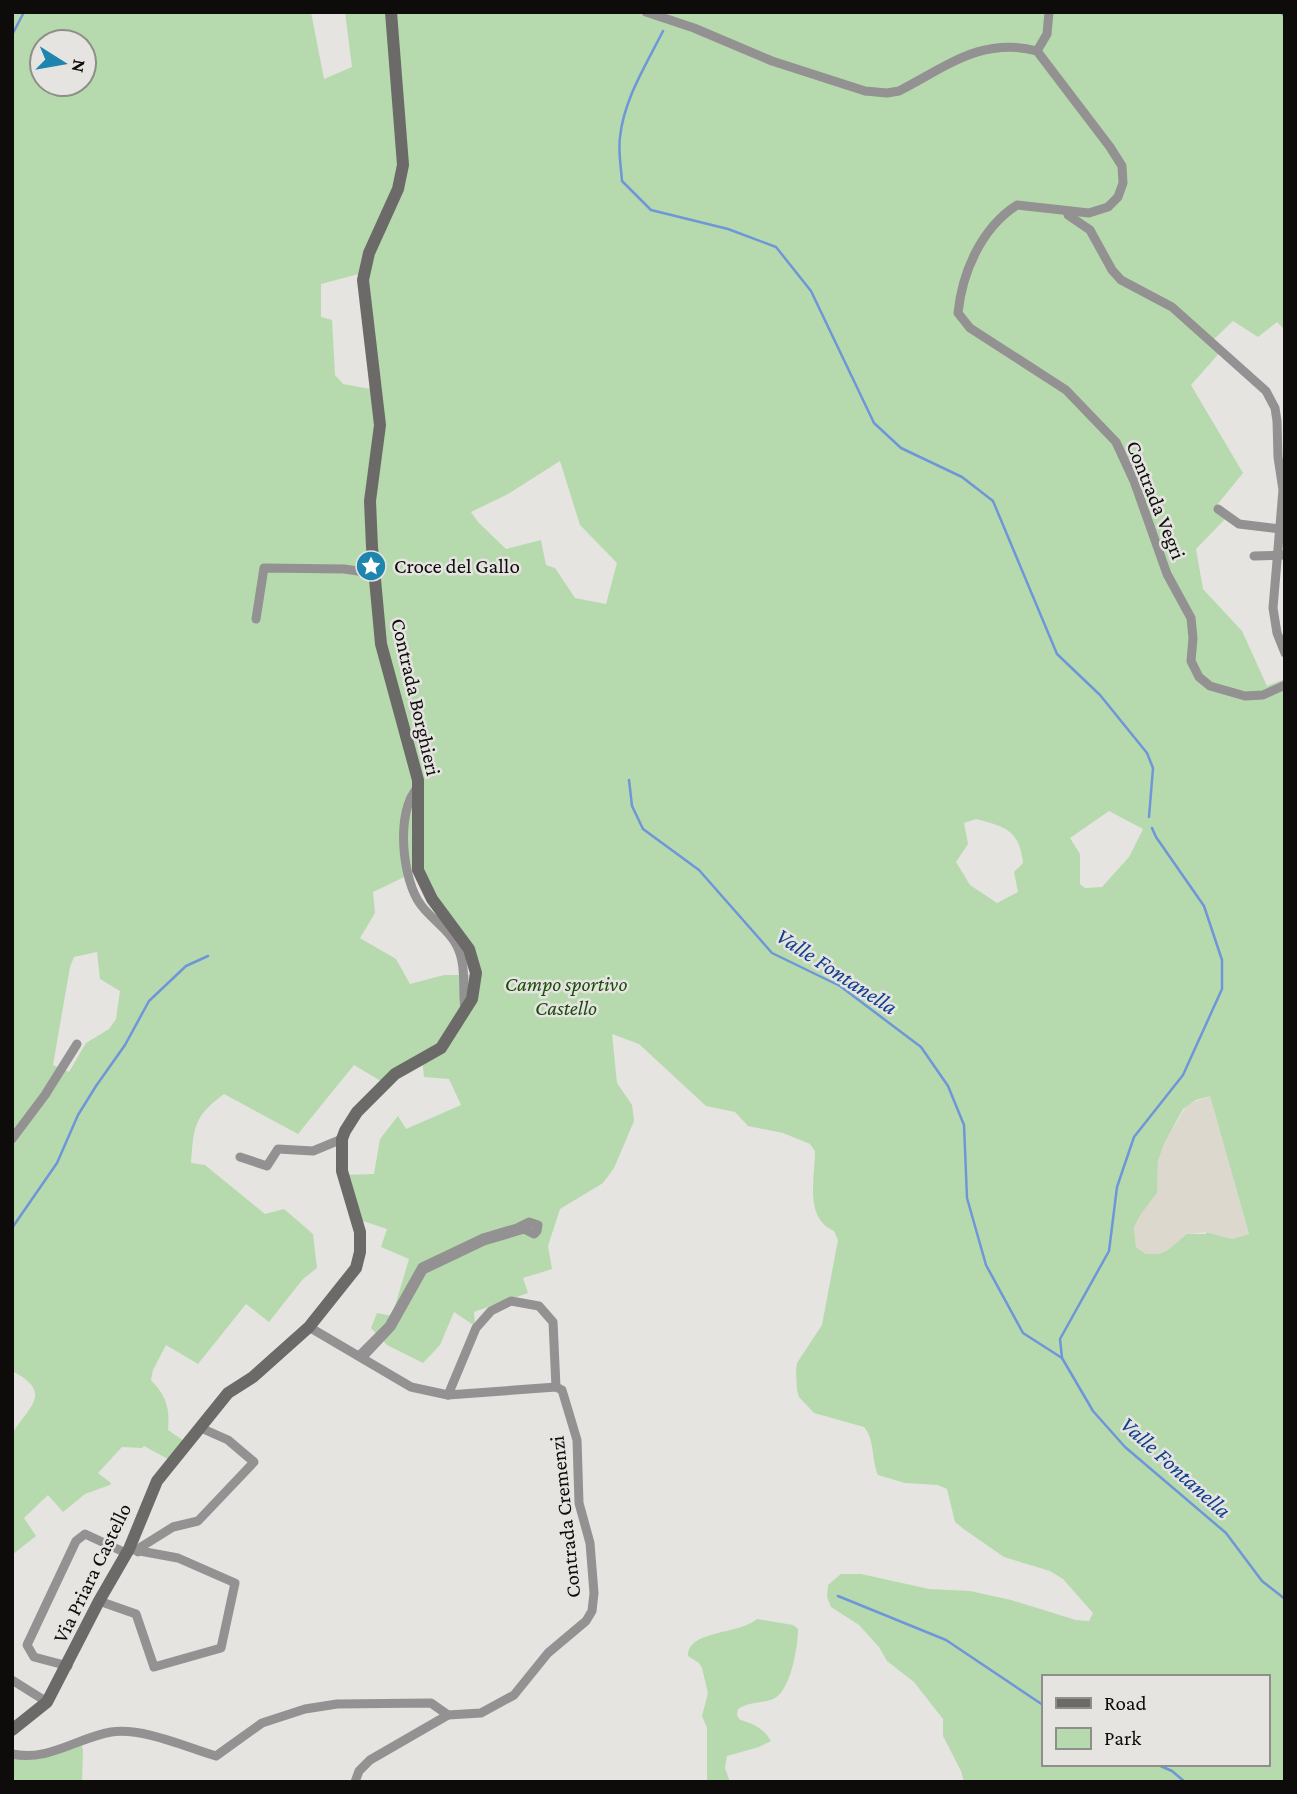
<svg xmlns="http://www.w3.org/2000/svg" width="1297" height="1794" font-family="'Crimson Pro',serif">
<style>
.built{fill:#ddd8ce}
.green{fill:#b6daae;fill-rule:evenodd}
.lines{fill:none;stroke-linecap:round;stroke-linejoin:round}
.stream{stroke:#6f96d8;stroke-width:2.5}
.street{stroke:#939191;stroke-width:9}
.secondary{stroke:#6c6a69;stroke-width:12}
.labels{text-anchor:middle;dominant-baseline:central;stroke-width:5;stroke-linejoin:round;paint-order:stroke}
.street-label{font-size:21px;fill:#0d0c0b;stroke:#e5e4e1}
.poi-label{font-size:21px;fill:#0d0c0b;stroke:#e5e4e1;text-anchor:start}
.park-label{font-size:21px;font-style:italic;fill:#1a4d0a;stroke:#e5e4e1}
.water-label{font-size:23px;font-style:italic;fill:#12408d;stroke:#e5e4e1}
</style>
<rect width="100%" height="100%" fill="#e5e4e1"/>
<path class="built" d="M 1210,1096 L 1249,1234 L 1232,1239 L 1207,1232 L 1188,1234 L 1168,1250 L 1159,1254 L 1146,1254 L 1136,1247 L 1134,1227 L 1141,1214 L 1157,1193 L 1158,1161 L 1164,1144 L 1187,1105 Z"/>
<g class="green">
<path d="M 12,12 L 311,12 L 324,79 L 352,67 L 345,12 L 1285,12 L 1285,330 L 1277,322 L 1258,337 L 1233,321 L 1213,340 L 1222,350 L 1191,385 L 1243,473 L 1217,505 L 1226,518 L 1196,549 L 1203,589 L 1242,631 L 1267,686 L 1285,679 L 1285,1782 L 964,1782 L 961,1771 L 943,1736 L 943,1719 L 914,1682 L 887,1661 L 879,1647 L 859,1625 L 831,1607 L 827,1597 L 828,1585 L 841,1574 L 861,1574 L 929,1589 L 970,1591 L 1011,1600 L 1076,1620 L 1089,1621 L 1093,1613 L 1063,1579 L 1050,1571 L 1004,1557 L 965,1530 L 955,1522 L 947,1489 L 938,1485 L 905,1483 L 878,1475 C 871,1458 875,1440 864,1427 L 814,1413 L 799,1397 L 797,1390 L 796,1371 L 797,1363 L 822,1325 L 838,1240 L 834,1231 C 804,1218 815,1178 815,1151 L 810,1144 L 783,1133 L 748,1126 L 735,1112 L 706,1106 L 639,1044 L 612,1034 L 617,1083 L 632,1105 L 634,1121 L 614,1168 L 603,1183 L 560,1209 L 548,1246 L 552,1269 L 523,1278 L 528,1293 L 474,1312 L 475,1326 L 454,1312 L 440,1345 L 423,1363 L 387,1345 L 371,1328 L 377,1313 L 392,1316 L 409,1259 L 381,1247 L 387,1229 L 360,1220 L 343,1175 L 374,1174 L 380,1139 L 398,1116 L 406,1129 L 461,1105 L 449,1079 L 424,1077 L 422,1057 L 384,1083 L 354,1065 L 298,1134 L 224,1094 C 193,1117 194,1127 191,1163 L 205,1165 L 265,1214 L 284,1209 L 313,1234 L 317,1268 L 303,1279 L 269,1322 L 246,1304 L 198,1364 L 166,1345 L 153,1370 L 151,1380 C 166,1396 170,1407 168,1430 L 184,1441 L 168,1459 L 144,1446 L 142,1448 L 122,1447 L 98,1473 L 111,1483 L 110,1485 L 85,1494 L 63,1512 L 48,1495 L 24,1518 L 36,1536 L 12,1555 L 12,1434 C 28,1407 55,1393 12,1371 ZM 42,42 L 84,42 L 84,84 L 42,84 ZM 366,272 L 376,390 L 343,384 L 335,375 L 332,320 L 321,317 L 321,284 ZM 560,461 L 580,525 L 617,563 L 606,604 L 575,598 L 555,568 L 546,565 L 541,540 L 506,549 L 478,522 L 471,512 L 508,494 ZM 1109,811 L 1143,829 L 1129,857 L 1102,887 L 1085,888 L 1080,884 L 1080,854 L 1070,838 ZM 976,819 C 1005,827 1019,829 1023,863 L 1014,872 L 1018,892 L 997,903 L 970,885 L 956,862 L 968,844 L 964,823 ZM 421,869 L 475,975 L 444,975 L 410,984 L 396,959 L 360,938 L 375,913 L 373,892 ZM 97,952 L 100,979 L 120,991 L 116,1019 L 109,1029 L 86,1043 L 69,1072 L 53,1065 L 70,967 L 74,957 ZM 1210,1096 L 1249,1234 L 1232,1239 L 1206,1232 L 1206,1234 L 1187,1234 L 1168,1250 L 1159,1254 L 1146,1254 L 1136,1247 L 1134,1227 L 1141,1214 L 1157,1193 L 1158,1161 L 1164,1144 L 1183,1109 L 1196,1100 ZM 1043,1677 L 1267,1677 L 1267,1764 L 1043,1764 Z"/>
<path d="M 757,1619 L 793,1625 L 798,1629 C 798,1646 791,1689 775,1698 C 763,1704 750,1701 738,1709 L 737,1715 L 740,1720 C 753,1723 764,1729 771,1741 L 759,1747 L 727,1756 L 725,1768 L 730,1782 L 707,1782 L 707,1728 L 702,1716 L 708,1693 L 702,1668 L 699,1663 L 688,1656 C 688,1630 738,1635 757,1619 Z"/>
<path d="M 81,1741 L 83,1751 L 82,1782 L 12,1782 L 12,1750 L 32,1752 Z"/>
</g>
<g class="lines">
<g class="stream">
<path d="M 1281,12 L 1285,17"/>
<path d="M 663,31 C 646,65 624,99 620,137 C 618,151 621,167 622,181 L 651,210 L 728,229 L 776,247 L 811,291 L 874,423 L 901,448 L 962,477 L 993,501 L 1057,654 L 1100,695 L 1147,753 L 1153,768 L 1149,817"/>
<path d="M 12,35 L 24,12"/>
<path d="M 629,780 L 632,806 L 643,829 L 699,870 L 772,953 L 840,986 L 921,1047 L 948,1086 L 964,1125 L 967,1198 L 986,1265 L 1023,1333 L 1062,1358 L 1093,1411 L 1125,1447 L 1226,1533 L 1262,1581 L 1285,1599"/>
<path d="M 12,1228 L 57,1163 L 78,1115 L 96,1086 L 125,1045 L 149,1001 L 186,966 L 208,956"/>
<path d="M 1062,1358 L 1060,1339 L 1109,1251 L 1117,1187 L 1134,1137 L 1183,1075 L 1222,989 L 1222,960 L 1204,906 L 1156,837 L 1152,828"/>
<path d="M 838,1596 L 946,1640 L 1043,1705"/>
<path d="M 1156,1764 L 1172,1771 L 1185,1782"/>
</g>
<g class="street">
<path d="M 646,12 L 694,28 L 772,61 L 865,91 L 887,93 L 899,91 C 946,67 982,36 1037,51 L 1110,147 L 1122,166 L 1123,183 L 1118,197 L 1108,207 L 1089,213 L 1017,205 C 981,228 962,273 958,313 L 970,328 L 1066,390 L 1116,442 L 1134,481 L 1167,574 L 1191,618 L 1193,638 L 1191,661 L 1199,677 L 1210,686 L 1245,696 L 1263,695 L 1285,685"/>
<path d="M 1037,51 L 1047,34 L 1049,12"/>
<path d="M 1068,215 L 1090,230 L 1112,270 L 1121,280 L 1172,307 L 1266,391 L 1275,408 L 1277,421 L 1278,457 L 1283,490 L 1273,608 L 1277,633 L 1285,653"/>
<path d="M 1218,509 L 1239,524 L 1280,529"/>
<path d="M 1254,556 L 1283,555"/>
<path d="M 256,619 L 264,568 L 344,569 L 358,571 L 375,578"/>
<path d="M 418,787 C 395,811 402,880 421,905 C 431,919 450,930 457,946 C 467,966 462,989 465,1010"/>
<path d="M 12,1139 L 45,1095 L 77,1044"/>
<path d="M 240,1157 L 267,1166 L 278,1149 L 313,1151 L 342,1139"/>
<path d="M 309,1327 L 411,1387 L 448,1395 L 556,1387 L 562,1390 L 577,1440 L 579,1503 L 590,1543 L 594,1593 L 592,1611 L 586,1621 L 548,1653 L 514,1695 L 481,1713 L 448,1715 L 370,1760 L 359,1771 L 355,1782"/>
<path d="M 359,1356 L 389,1326 L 422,1267 L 483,1238 L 517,1228 L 529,1222 L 538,1225 L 537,1231 L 534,1234 L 524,1229 L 484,1241 L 423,1270 L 391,1327 L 362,1358"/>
<path d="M 448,1395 L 476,1328 L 491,1311 L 511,1301 L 539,1306 L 553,1322 L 556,1387"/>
<path d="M 138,1552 L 141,1547 L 173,1527 L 198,1521 L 254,1462 L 228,1440 L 201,1428"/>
<path d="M 99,1601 L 136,1614 L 154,1667 L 221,1648 L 235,1583 L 178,1558 L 129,1549"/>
<path d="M 68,1666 L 34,1657 L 27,1645 L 76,1541 L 85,1534 L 126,1553"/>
<path d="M 12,1680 L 47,1702"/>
<path d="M 12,1754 C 47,1762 77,1738 111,1732 C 142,1727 186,1747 216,1756 L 262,1723 L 305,1709 L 337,1704 L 431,1703 L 448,1715"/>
</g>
<path class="secondary" d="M 12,1730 L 47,1702 L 99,1601 L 129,1549 L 157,1481 L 228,1393 L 253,1377 L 309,1327 L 356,1268 L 360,1252 L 360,1232 L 342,1171 L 342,1139 L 345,1131 L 357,1112 L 395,1074 L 441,1048 L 472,999 L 476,973 L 469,949 L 432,899 L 418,870 L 418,780 L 381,644 L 372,547 L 370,501 L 380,425 L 363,280 L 369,253 L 398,189 L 403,165 L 391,12"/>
</g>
<defs>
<g id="sight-disc" transform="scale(1.575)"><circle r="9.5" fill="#1e85ae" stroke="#e5e4e1"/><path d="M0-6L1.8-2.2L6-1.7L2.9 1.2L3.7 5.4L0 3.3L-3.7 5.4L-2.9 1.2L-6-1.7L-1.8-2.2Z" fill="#fff"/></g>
</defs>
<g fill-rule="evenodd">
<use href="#sight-disc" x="371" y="566"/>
</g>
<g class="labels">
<g class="street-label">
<text transform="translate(1156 500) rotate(68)">Contrada Vegri</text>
<text transform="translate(416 697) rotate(77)">Contrada Borghieri</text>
<text transform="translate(565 1517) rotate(-96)">Contrada Cremenzi</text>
<text transform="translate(92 1573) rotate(-64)">Via Priara Castello</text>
</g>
<g class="poi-label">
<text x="394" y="566">Croce del Gallo</text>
</g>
<g class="park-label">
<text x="566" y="984">Campo sportivo<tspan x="566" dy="24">Castello</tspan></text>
</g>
<g class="water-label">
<text transform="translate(837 971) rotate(33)">Valle Fontanella</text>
<text transform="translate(1176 1467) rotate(42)">Valle Fontanella</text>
</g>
</g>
<rect width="1297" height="1794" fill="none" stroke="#0d0c0b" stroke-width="28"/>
<rect x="1042" y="1675" width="228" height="91" fill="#e5e4e1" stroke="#8f8e8b" stroke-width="2"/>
<rect x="1056" y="1698" width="35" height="10" fill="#6c6a69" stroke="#8f8e8b" stroke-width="2"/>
<text x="1104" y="1710" font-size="21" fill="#0d0c0b">Road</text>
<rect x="1056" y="1728" width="35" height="21" fill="#b6daae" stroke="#8f8e8b" stroke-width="2"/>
<text x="1104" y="1745" font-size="21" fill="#0d0c0b">Park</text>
<g transform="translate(63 63) rotate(101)"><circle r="33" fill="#e5e4e1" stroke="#8f8e8b" stroke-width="2"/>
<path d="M0-5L12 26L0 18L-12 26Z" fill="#1e85ae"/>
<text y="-10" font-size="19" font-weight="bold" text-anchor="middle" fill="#0d0c0b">N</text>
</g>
</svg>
